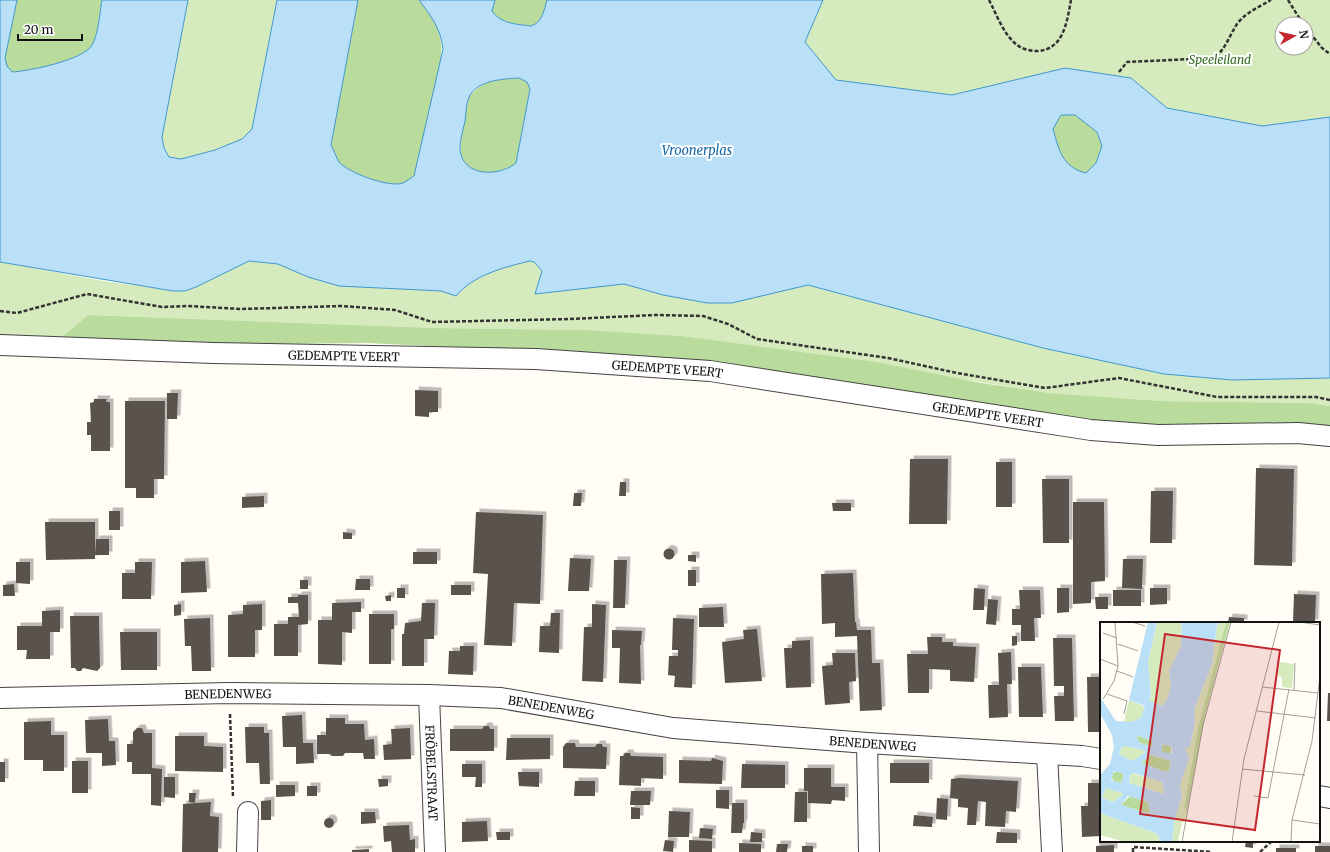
<svg xmlns="http://www.w3.org/2000/svg" width="1330" height="852" font-family="Merriweather,serif">
<style>
.green{fill:#d5ebbd;fill-rule:evenodd}
.forest{fill:#b9dc9c}
.water{fill:#b9e0f7;stroke:#3f96cf;fill-rule:evenodd}
.building{fill:#5a524d;filter:url(#shadow)}
.lines{fill:none;stroke-linecap:round;stroke-linejoin:round}
.minor-casing{stroke:#444;stroke-width:22}
.path{stroke:#333;stroke-width:2.5;stroke-dasharray:4 2;stroke-linecap:butt}
.minor{stroke:#fff;stroke-width:20}
.labels{text-anchor:middle;dominant-baseline:central;stroke-width:4;stroke-linejoin:round;paint-order:stroke}
.park-label{font-size:12px;font-style:italic;fill:#2f6b1f;stroke:#fff}
.street-label{font-size:12px;fill:#111;stroke:#fff}
.water-label{font-size:13px;font-style:italic;fill:#1768a6;stroke:#fff}
.inset-road{fill:none;stroke:#a09f9a;stroke-width:1}
.view{fill:#c4262e;fill-opacity:0.15;stroke:#c4262e;stroke-width:2}
.inset-edge{fill:none;stroke:#111;stroke-width:2}
</style>
<defs>
<filter id="shadow"><feDropShadow dx="3.5" dy="-3.5" stdDeviation="0" flood-color="#0004"/></filter>
</defs>
<rect width="100%" height="100%" fill="#fffdf5"/>
<g class="green">
<path d="M 188,0 L 277,0 L 252,129 L 242,139 L 215,150 L 181,159 L 169,157 L 164,148 L 162,137 Z"/>
<path d="M 823,0 L 1330,0 L 1330,117 L 1262,126 L 1167,108 L 1131,78 L 1065,68 L 952,95 L 835,80 L 805,42 ZM 1282,24 L 1306,24 L 1306,48 L 1282,48 Z"/>
<path d="M 249,261 L 278,264 L 308,277 L 441,291 L 456,296 C 473,275 505,267 530,261 L 534,262 L 542,271 L 536,294 L 624,284 L 663,295 L 707,303 L 808,285 L 1043,348 L 1164,374 L 1232,380 L 1330,378 L 1330,406 L 1310,403 L 1161,401 L 1050,393 L 682,336 L 589,330 L 436,328 L 88,315 L 61,338 L 0,337 L 0,262 L 109,282 L 185,291 Z"/>
</g>
<g class="forest">
<path d="M 17,0 L 102,0 C 100,12 98,36 92,45 C 84,60 29,71 12,72 L 7,66 L 5,58 Z"/>
<path d="M 358,0 L 419,0 C 437,24 445,35 440,66 L 414,176 C 411,178 407,181 403,183 C 389,188 349,173 339,162 C 336,157 334,150 331,145 Z"/>
<path d="M 495,0 L 547,0 C 544,10 542,23 531,26 C 516,24 501,24 492,11 Z"/>
<path d="M 519,78 L 527,82 L 530,89 L 516,163 C 502,175 468,178 461,155 C 459,148 466,105 469,97 C 471,94 475,90 478,88 C 489,79 505,79 519,78 Z"/>
<path d="M 1061,115 L 1075,115 L 1097,132 L 1102,146 L 1096,163 L 1086,173 C 1061,167 1059,150 1053,129 Z"/>
<path d="M 88,315 L 436,328 L 589,330 L 682,336 L 876,362 L 981,383 L 1050,393 L 1161,401 L 1310,403 L 1330,406 L 1330,430 L 1284,423 L 1234,426 L 1153,427 L 1089,422 L 537,351 L 366,343 L 202,345 L 61,338 Z"/>
</g>
<path class="water" d="M 0,0 L 17,0 L 5,58 L 7,66 L 12,72 C 29,71 84,60 92,45 C 98,36 100,12 102,0 L 188,0 L 162,137 L 164,148 L 169,157 L 181,159 L 215,150 L 242,139 L 252,129 L 277,0 L 358,0 L 331,145 C 334,150 336,157 339,162 C 349,173 389,188 403,183 C 407,181 411,178 414,176 L 443,49 C 441,29 431,16 419,0 L 495,0 L 492,11 C 501,24 516,24 531,26 C 542,23 544,10 547,0 L 823,0 L 805,42 L 836,80 L 952,95 L 1065,68 L 1131,78 L 1167,108 L 1262,126 L 1330,117 L 1330,378 L 1232,380 L 1164,374 L 1043,348 L 808,285 L 732,303 L 707,303 L 663,295 L 624,284 L 535,294 L 542,271 L 534,262 L 530,261 C 505,267 473,275 456,296 L 441,291 L 339,286 L 308,277 L 278,264 L 249,261 L 196,287 L 185,291 L 173,291 L 0,262 ZM 519,78 L 527,82 L 530,89 L 516,163 C 502,175 468,178 461,155 C 458,145 463,131 465,121 C 466,114 466,104 469,97 C 477,80 503,79 519,78 ZM 1061,115 L 1075,115 L 1097,132 L 1102,146 L 1096,163 L 1086,173 C 1062,167 1059,150 1053,129 Z"/>
<g class="building">
<path d="M 415,390 L 438,391 L 438,412 L 429,412 L 429,417 L 415,416 Z"/>
<path d="M 167,393 L 178,393 L 177,419 L 167,419 Z"/>
<path d="M 94,399 L 107,399 L 106,402 L 110,402 L 110,451 L 91,451 L 91,435 L 87,435 L 87,422 L 91,422 L 90,403 L 94,402 Z"/>
<path d="M 125,401 L 165,401 L 164,479 L 154,479 L 154,498 L 136,498 L 136,488 L 125,488 Z"/>
<path d="M 910,459 L 948,459 L 947,524 L 909,524 Z"/>
<rect x="996" y="462" width="16" height="45"/>
<path d="M 1256,468 L 1294,469 L 1292,566 L 1254,565 Z"/>
<path d="M 1042,479 L 1069,479 L 1069,543 L 1043,543 Z"/>
<path d="M 620,482 L 626,482 L 626,496 L 619,496 Z"/>
<path d="M 1151,491 L 1173,491 L 1172,543 L 1150,543 Z"/>
<path d="M 574,493 L 582,493 L 581,506 L 573,506 Z"/>
<path d="M 264,496 L 264,507 L 242,508 L 242,497 Z"/>
<path d="M 1073,502 L 1104,502 L 1105,581 L 1091,582 L 1091,603 L 1073,604 Z"/>
<path d="M 832,503 L 851,503 L 851,511 L 833,511 Z"/>
<rect x="109" y="511" width="11" height="19"/>
<path d="M 476,512 L 543,515 L 540,604 L 514,603 L 512,646 L 484,645 L 488,574 L 473,573 Z"/>
<path d="M 45,522 L 95,522 L 95,559 L 46,560 Z"/>
<path d="M 343,532 L 352,533 L 352,539 L 343,539 Z"/>
<path d="M 96,539 L 109,539 L 109,555 L 95,555 Z"/>
<circle cx="669" cy="554" r="5.5"/>
<rect x="413" y="552" width="24" height="12"/>
<path d="M 688,555 L 696,555 L 696,562 L 688,561 Z"/>
<path d="M 570,558 L 591,559 L 589,591 L 568,591 Z"/>
<path d="M 1123,559 L 1143,559 L 1142,589 L 1122,588 Z"/>
<path d="M 614,560 L 627,560 L 625,608 L 613,608 Z"/>
<path d="M 205,561 L 207,592 L 181,593 L 181,562 Z"/>
<path d="M 16,562 L 30,562 L 30,584 L 16,583 Z"/>
<path d="M 135,562 L 152,562 L 151,599 L 122,599 L 122,573 L 135,573 Z"/>
<rect x="688" y="570" width="8" height="16"/>
<path d="M 853,573 L 855,622 L 856,622 L 857,630 L 871,630 L 872,663 L 858,663 L 857,636 L 835,637 L 835,623 L 822,624 L 821,574 Z"/>
<path d="M 356,579 L 370,579 L 370,590 L 355,590 Z"/>
<rect x="300" y="580" width="8" height="9"/>
<path d="M 14,584 L 15,596 L 3,596 L 3,585 Z"/>
<rect x="451" y="585" width="20" height="10"/>
<rect x="397" y="588" width="8" height="10"/>
<path d="M 974,588 L 985,589 L 984,610 L 973,610 Z"/>
<path d="M 1057,588 L 1069,588 L 1069,612 L 1057,613 Z"/>
<path d="M 1150,588 L 1167,588 L 1167,604 L 1150,605 Z"/>
<path d="M 1019,590 L 1040,590 L 1041,618 L 1034,618 L 1035,641 L 1021,641 L 1021,625 L 1012,625 L 1012,609 L 1020,609 Z"/>
<rect x="1113" y="590" width="28" height="16"/>
<path d="M 1294,594 L 1316,595 L 1315,623 L 1293,623 Z"/>
<path d="M 298,595 L 308,595 L 308,624 L 298,625 L 298,656 L 274,656 L 274,624 L 288,624 L 288,617 L 299,617 L 298,603 L 288,603 L 288,597 L 298,597 Z"/>
<path d="M 391,595 L 391,601 L 386,601 L 385,596 Z"/>
<path d="M 1095,597 L 1108,597 L 1108,609 L 1096,609 Z"/>
<path d="M 988,599 L 998,600 L 996,625 L 986,624 Z"/>
<path d="M 361,602 L 361,612 L 352,612 L 352,633 L 342,632 L 342,665 L 318,664 L 318,620 L 332,620 L 332,603 Z"/>
<path d="M 422,603 L 435,603 L 434,639 L 424,639 L 424,666 L 402,666 L 402,634 L 404,634 L 405,623 L 421,621 Z"/>
<path d="M 181,604 L 181,615 L 174,616 L 174,605 Z"/>
<path d="M 262,604 L 262,630 L 255,630 L 255,657 L 228,657 L 228,615 L 243,614 L 243,605 Z"/>
<path d="M 592,604 L 606,605 L 603,682 L 582,681 L 584,627 L 592,627 Z"/>
<path d="M 723,607 L 724,627 L 699,627 L 699,608 Z"/>
<path d="M 60,610 L 60,632 L 50,632 L 50,659 L 26,659 L 27,650 L 17,650 L 17,626 L 42,626 L 42,611 Z"/>
<path d="M 551,613 L 560,613 L 559,653 L 539,652 L 540,626 L 550,626 Z"/>
<path d="M 369,614 L 394,614 L 394,629 L 391,629 L 391,664 L 369,664 Z"/>
<path d="M 70,616 L 99,616 L 100,668 L 97,671 L 83,668 L 81,671 L 77,671 L 75,668 L 71,668 Z"/>
<path d="M 1229,617 L 1244,618 L 1244,623 L 1228,623 Z"/>
<path d="M 210,618 L 211,671 L 192,671 L 191,646 L 185,646 L 184,619 Z"/>
<path d="M 673,618 L 694,619 L 692,688 L 674,687 L 675,676 L 668,675 L 669,656 L 678,656 L 678,650 L 672,650 Z"/>
<path d="M 757,629 L 762,681 L 725,683 L 722,642 L 744,639 L 743,630 Z"/>
<path d="M 612,630 L 642,631 L 641,645 L 640,645 L 641,684 L 619,683 L 620,648 L 612,648 Z"/>
<path d="M 120,632 L 157,632 L 157,670 L 121,670 Z"/>
<path d="M 1012,636 L 1017,636 L 1017,645 L 1012,646 Z"/>
<path d="M 927,637 L 942,637 L 942,642 L 953,642 L 953,646 L 976,647 L 974,682 L 950,681 L 950,670 L 929,669 L 929,693 L 908,693 L 907,654 L 928,654 Z"/>
<path d="M 1053,638 L 1072,638 L 1074,721 L 1055,721 L 1054,696 L 1064,696 L 1064,686 L 1054,686 Z"/>
<path d="M 810,640 L 811,687 L 786,688 L 784,648 L 792,648 L 792,641 Z"/>
<path d="M 460,646 L 474,646 L 473,675 L 448,674 L 449,651 L 460,651 Z"/>
<path d="M 1011,652 L 1012,684 L 1007,684 L 1008,717 L 989,718 L 988,685 L 999,685 L 998,653 Z"/>
<path d="M 832,653 L 855,653 L 856,681 L 849,682 L 850,703 L 825,705 L 822,666 L 833,665 Z"/>
<path d="M 858,663 L 880,663 L 882,710 L 860,711 Z"/>
<path d="M 1018,667 L 1041,667 L 1043,717 L 1019,717 Z"/>
<path d="M 1087,677 L 1101,677 L 1101,732 L 1088,732 Z"/>
<path d="M 1328,693 L 1330,693 L 1330,721 L 1327,721 Z"/>
<path d="M 302,715 L 303,743 L 313,743 L 314,763 L 296,764 L 296,747 L 283,747 L 282,716 Z"/>
<path d="M 326,718 L 345,718 L 345,724 L 364,724 L 365,740 L 374,739 L 375,759 L 364,759 L 363,753 L 345,753 L 343,756 L 332,756 L 329,754 L 317,754 L 317,735 L 326,735 Z"/>
<path d="M 108,719 L 109,741 L 115,741 L 116,765 L 102,766 L 102,753 L 86,753 L 85,720 Z"/>
<path d="M 51,721 L 51,735 L 64,735 L 64,771 L 43,771 L 43,760 L 24,760 L 24,722 Z"/>
<path d="M 484,726 L 489,726 L 490,729 L 494,729 L 494,751 L 450,751 L 450,729 L 482,729 Z"/>
<path d="M 245,727 L 264,727 L 264,733 L 269,733 L 270,784 L 260,784 L 259,763 L 246,763 Z"/>
<path d="M 137,728 L 142,728 L 144,733 L 152,733 L 152,768 L 162,769 L 161,806 L 151,805 L 151,774 L 132,774 L 132,762 L 127,762 L 127,744 L 133,744 L 133,732 Z"/>
<path d="M 410,728 L 411,759 L 384,760 L 383,745 L 392,744 L 391,729 Z"/>
<path d="M 175,736 L 204,736 L 204,746 L 223,747 L 223,772 L 175,771 Z"/>
<path d="M 507,738 L 550,738 L 550,759 L 506,760 Z"/>
<path d="M 566,743 L 575,743 L 576,747 L 595,747 L 597,744 L 602,744 L 603,747 L 607,747 L 606,769 L 563,768 L 563,747 Z"/>
<path d="M 625,753 L 630,753 L 631,756 L 663,757 L 663,779 L 641,778 L 641,786 L 619,785 L 620,756 L 623,756 Z"/>
<path d="M 712,758 L 723,761 L 722,784 L 679,783 L 679,760 L 711,761 Z"/>
<rect x="72" y="761" width="16" height="32"/>
<rect x="0" y="762" width="5" height="20"/>
<rect x="890" y="763" width="39" height="20"/>
<path d="M 462,764 L 482,764 L 482,787 L 475,787 L 476,777 L 462,777 Z"/>
<path d="M 742,764 L 785,765 L 785,788 L 741,788 Z"/>
<path d="M 804,768 L 831,768 L 831,787 L 845,787 L 845,801 L 832,800 L 831,804 L 808,803 L 808,791 L 804,791 Z"/>
<path d="M 518,772 L 539,772 L 539,787 L 519,786 Z"/>
<path d="M 164,777 L 175,777 L 175,798 L 164,797 Z"/>
<path d="M 959,778 L 1018,781 L 1016,812 L 1006,811 L 1005,827 L 985,826 L 986,802 L 978,801 L 976,825 L 967,825 L 968,808 L 958,807 L 958,799 L 950,798 L 951,779 Z"/>
<path d="M 378,779 L 388,779 L 388,786 L 379,787 Z"/>
<path d="M 575,781 L 595,781 L 595,796 L 574,796 Z"/>
<path d="M 1088,783 L 1101,783 L 1101,836 L 1082,837 L 1081,806 L 1088,806 Z"/>
<path d="M 276,785 L 295,785 L 295,796 L 276,797 Z"/>
<rect x="307" y="786" width="10" height="10"/>
<path d="M 716,790 L 729,790 L 729,809 L 716,808 Z"/>
<path d="M 631,791 L 651,791 L 650,805 L 630,805 Z"/>
<path d="M 795,792 L 807,792 L 807,822 L 794,822 Z"/>
<path d="M 189,793 L 196,793 L 195,803 L 189,802 Z"/>
<path d="M 937,798 L 948,799 L 947,820 L 936,819 Z"/>
<path d="M 271,800 L 271,820 L 261,820 L 261,801 Z"/>
<path d="M 211,802 L 210,816 L 219,817 L 218,852 L 182,852 L 183,804 Z"/>
<path d="M 732,803 L 744,803 L 744,823 L 743,823 L 742,833 L 731,833 Z"/>
<path d="M 631,807 L 640,808 L 640,819 L 631,819 Z"/>
<path d="M 669,811 L 690,812 L 689,837 L 668,837 Z"/>
<path d="M 361,812 L 375,812 L 376,823 L 361,824 Z"/>
<path d="M 914,815 L 933,817 L 932,827 L 913,826 Z"/>
<circle cx="329" cy="823" r="5"/>
<path d="M 487,821 L 488,841 L 462,842 L 462,822 Z"/>
<path d="M 409,825 L 410,840 L 415,839 L 415,852 L 392,852 L 391,841 L 384,842 L 383,826 Z"/>
<path d="M 700,828 L 713,829 L 712,839 L 699,838 Z"/>
<path d="M 496,832 L 510,832 L 510,840 L 497,840 Z"/>
<path d="M 751,832 L 762,833 L 762,842 L 750,842 Z"/>
<path d="M 997,832 L 1017,833 L 1017,843 L 996,843 Z"/>
<path d="M 665,840 L 674,841 L 673,852 L 663,851 Z"/>
<path d="M 689,840 L 712,841 L 712,852 L 689,852 Z"/>
<path d="M 1246,841 L 1253,841 L 1253,848 L 1245,847 Z"/>
<path d="M 739,843 L 761,844 L 761,852 L 739,852 Z"/>
<path d="M 777,844 L 788,844 L 787,852 L 776,852 Z"/>
<path d="M 1114,845 L 1114,852 L 1096,852 L 1096,846 Z"/>
<rect x="802" y="846" width="11" height="6"/>
<rect x="1315" y="846" width="15" height="6"/>
<rect x="1276" y="848" width="20" height="4"/>
<path d="M 369,849 L 369,852 L 352,852 L 352,850 Z"/>
</g>
<g class="lines">
<g class="minor-casing">
<g id="minor">
<path id="s1" d="M 0,345 L 213,353 L 536,359 L 710,371 L 1091,430 L 1158,435 L 1298,433 L 1330,436"/>
<path id="s2" d="M 429,695 L 435,852"/>
<path id="s3" d="M 0,698 L 229,693 L 429,695 L 501,698 L 673,728 L 867,743 L 1082,756 L 1101,759"/>
<path d="M 867,743 L 869,852"/>
<path d="M 1047,754 L 1052,852"/>
<path d="M 1319,796 L 1330,798"/>
<path d="M 247,852 L 248,812"/>
</g>
</g>
<g class="path">
<path d="M 989,0 C 997,15 1003,34 1017,45 C 1022,49 1030,51 1037,51 C 1064,50 1067,21 1071,0"/>
<path d="M 1288,0 L 1303,24"/>
<path d="M 1306,28 L 1322,48 L 1330,54"/>
<path d="M 1119,72 L 1127,62 L 1214,58 C 1226,49 1229,36 1237,24 C 1245,13 1259,7 1271,0"/>
<path d="M 0,311 L 17,313 L 87,294 L 162,307 L 188,306 L 241,309 L 342,306 L 395,310 L 432,322 L 570,319 L 655,315 L 703,316 L 728,324 L 757,339 L 888,358 L 957,373 L 1045,388 L 1119,378 L 1217,397 L 1316,397 L 1330,400"/>
<path d="M 230,714 L 233,797"/>
<path d="M 1133,852 L 1133,847 L 1212,852"/>
<path d="M 1260,852 L 1272,841"/>
</g>
<use href="#minor" class="minor"/>
</g>
<g class="labels">
<g class="park-label">
<text x="1220" y="59">Speeleiland</text>
</g>
<g class="street-label">
<text stroke="none"><textPath href="#s1" startOffset="344">GEDEMPTE VEERT</textPath></text>
<text stroke="none"><textPath href="#s1" startOffset="668">GEDEMPTE VEERT</textPath></text>
<text stroke="none"><textPath href="#s1" startOffset="992">GEDEMPTE VEERT</textPath></text>
<text stroke="none"><textPath href="#s3" startOffset="228">BENEDENWEG</textPath></text>
<text stroke="none"><textPath href="#s3" startOffset="552">BENEDENWEG</textPath></text>
<text stroke="none"><textPath href="#s3" startOffset="876">BENEDENWEG</textPath></text>
<text stroke="none"><textPath href="#s2" startOffset="78">FRÖBELSTRAAT</textPath></text>
</g>
<g class="water-label">
<text x="697" y="150">Vroonerplas</text>
</g>
</g>
<g transform="translate(1100 622)">
<rect width="220" height="220" fill="#fffdf5"/>
<path d="M 57,0 L 82,0 L 81,24 L 69,49 L 71,65 L 66,80 L 61,84 L 49,78 L 51,74 L 48,40 ZM 120,0 L 126,0 L 98,106 L 84,186 L 87,190 L 85,200 L 82,200 L 78,220 L 72,220 L 74,200 L 82,174 L 80,163 L 88,136 L 85,125 L 90,125 L 95,99 L 94,88 L 112,41 L 117,3 ZM 180,40 L 194,42 L 192,66 L 182,65 L 182,55 L 178,54 ZM 29,78 L 45,85 L 41,97 L 37,100 L 24,100 ZM 25,124 L 41,127 L 46,130 L 34,138 L 30,138 L 19,132 L 21,126 ZM 31,151 L 62,160 L 64,172 L 29,161 ZM 6,165 L 22,171 L 23,173 L 13,180 L 2,176 ZM 0,191 L 58,212 L 60,220 L 26,220 L 0,213 Z" fill="#d5ebbd"/>
<path d="M 126,0 L 130,0 L 106,90 L 87,190 L 84,186 L 98,106 ZM 39,114 L 52,119 L 52,125 L 40,121 L 36,115 ZM60.5 127a5.5 5.5 0 1 1 11 0a5.5 5.5 0 1 1-11 0ZM 51,133 L 71,139 L 69,148 L 66,150 L 41,141 ZM12 155a6 6 0 1 1 12 0a6 6 0 1 1-12 0ZM 30,174 L 48,180 L 50,192 L 21,183 Z" fill="#b9dc9c"/>
<path d="M 48,0 L 57,0 L 48,40 L 51,74 L 49,78 L 61,84 L 66,80 L 71,65 L 69,49 L 81,24 L 82,0 L 120,0 L 117,3 L 112,42 L 94,88 L 95,99 L 90,125 L 85,125 L 89,136 L 80,163 L 82,174 L 74,200 L 72,220 L 60,220 L 58,212 L 0,191 L 0,153 L 10,142 L 14,125 L 12,113 L 0,91 L 0,75 L 16,99 L 31,100 L 41,96 L 45,84 L 29,78 ZM 39,114 L 52,119 L 52,125 L 40,121 L 36,115 ZM 62,122 L 72,125 L 72,131 L 62,130 ZM 25,124 L 40,127 L 46,130 L 34,138 L 30,138 L 19,132 L 21,126 ZM 51,133 L 71,139 L 69,148 L 66,150 L 41,141 ZM 14,149 L 24,152 L 21,161 L 11,158 ZM 33,151 L 62,160 L 64,172 L 29,161 L 30,153 ZM 6,166 L 22,171 L 23,173 L 13,180 L 2,176 ZM 28,174 L 48,180 L 50,192 L 21,183 Z" fill="#b9e0f7" fill-rule="evenodd"/>
<path class="inset-road" d="M 32,0 L 45,4M 199,0 L 220,3M 3,11 L 17,16M 18,22 L 38,29M 0,37 L 18,44M 17,49 L 33,55M 162,65 L 218,71M 194,68 L 195,41M 7,72 L 27,79 L 24,92M 3,77 L 14,59 L 18,44 L 15,0M 157,89 L 216,96M 142,147 L 205,153M 154,174 L 168,176 L 189,67M 192,198 L 220,202M 82,220 L 103,103 L 131,0M 132,220 L 144,137 L 179,0M 191,220 L 192,198 L 212,119 L 220,54"/>
<path class="view" d="M 65,12 L 180,28 L 155,208 L 40,192 Z"/>
<rect width="220" height="220" class="inset-edge"/>
</g>
<g transform="translate(1294 36) rotate(82)"><circle r="19" fill="#ffffff" stroke="#a0a0a0"/>
<path d="M0-3L7 15L0 10L-7 15Z" fill="#c4262e"/>
<text y="-6" font-size="11" font-weight="bold" text-anchor="middle" fill="#111111">N</text>
</g>
<path d="M18 34v6h64v-6" fill="none" stroke="#111111" stroke-width="2"/>
<text x="24" y="34" font-size="12" fill="#111111" stroke="#ffffff" stroke-width="3" paint-order="stroke">20 m</text>
</svg>
